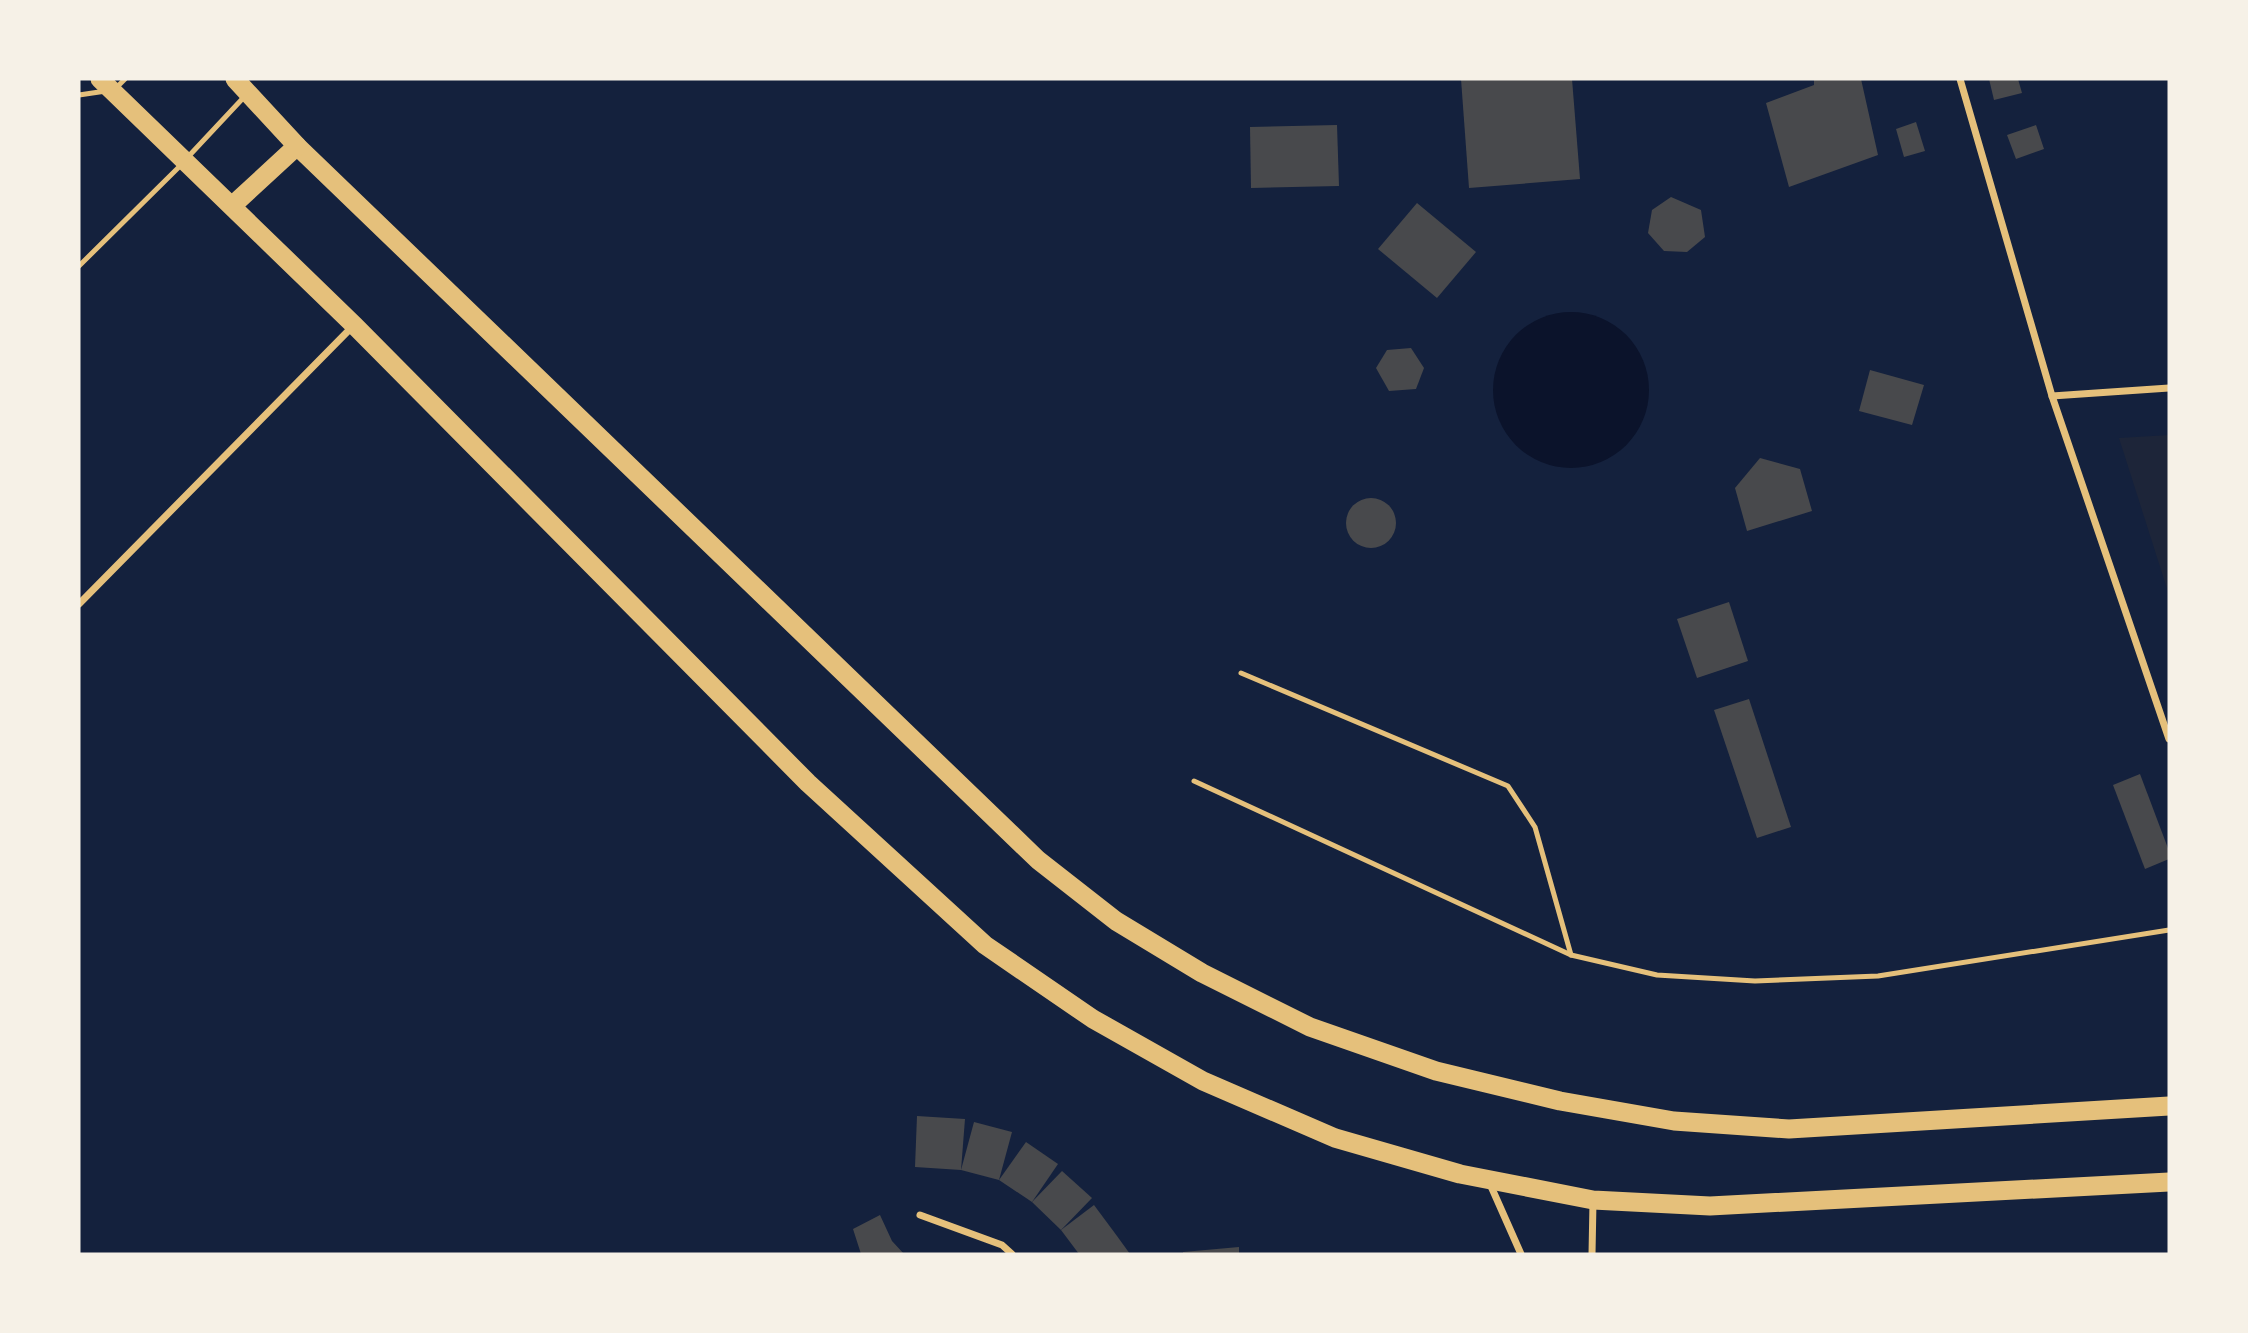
<svg xmlns="http://www.w3.org/2000/svg" width="2248" height="1333" font-family="Karla,sans-serif">
<style>
.green{fill:#1d2539}
.water{fill:#0b132b}
.building{fill:#48494c}
.lines{fill:none;stroke-linecap:round;stroke-linejoin:round}
.service{stroke:#e5c07b;stroke-width:5}
.minor{stroke:#e5c07b;stroke-width:7}
.trunk{stroke:#e5c07b;stroke-width:19}
</style>
<rect width="100%" height="100%" fill="#14213d"/>
<path class="green" d="M 2169,435 L 2169,595 L 2119,438 Z"/>
<circle class="water" cx="1571" cy="390" r="78"/>
<g class="building">
<path d="M 1461,79 L 1572,79 L 1580,179 L 1469,188 Z"/>
<path d="M 1814,79 L 1861,79 L 1878,155 L 1789,187 L 1766,103 L 1814,85 Z"/>
<path d="M 1989,79 L 2018,79 L 2022,93 L 1994,100 Z"/>
<path d="M 1916,122 L 1925,151 L 1904,157 L 1896,129 Z"/>
<path d="M 1337,125 L 1339,186 L 1251,188 L 1250,127 Z"/>
<path d="M 2036,125 L 2044,149 L 2016,159 L 2007,135 Z"/>
<path d="M 1671,197 L 1701,210 L 1705,237 L 1687,252 L 1664,251 L 1648,233 L 1652,210 Z"/>
<path d="M 1417,203 L 1476,252 L 1437,298 L 1378,249 Z"/>
<path d="M 1411,348 L 1424,368 L 1416,389 L 1389,391 L 1376,368 L 1387,350 Z"/>
<path d="M 1870,370 L 1924,385 L 1912,425 L 1859,411 Z"/>
<path d="M 1760,458 L 1800,469 L 1812,511 L 1747,531 L 1735,488 Z"/>
<circle cx="1371" cy="523" r="25"/>
<path d="M 1729,602 L 1748,661 L 1697,678 L 1677,619 Z"/>
<path d="M 1749,699 L 1791,827 L 1757,838 L 1714,710 Z"/>
<path d="M 2140,774 L 2169,851 L 2169,859 L 2145,869 L 2113,785 Z"/>
<path d="M 917,1116 L 965,1119 L 961,1170 L 915,1167 Z"/>
<path d="M 974,1122 L 1012,1132 L 999,1180 L 961,1170 Z"/>
<path d="M 1026,1142 L 1058,1164 L 1032,1202 L 999,1180 Z"/>
<path d="M 1062,1171 L 1092,1198 L 1061,1230 L 1032,1202 Z"/>
<path d="M 1094,1205 L 1117,1236 L 1130,1254 L 1079,1254 L 1061,1230 Z"/>
<path d="M 880,1215 L 892,1241 L 904,1254 L 861,1254 L 853,1229 Z"/>
<path d="M 1239,1247 L 1239,1254 L 1183,1254 L 1183,1252 Z"/>
</g>
<g class="lines">
<g class="service">
<path d="M 115,89 L 125,79"/>
<path d="M 79,95 L 106,91"/>
<path d="M 187,158 L 245,96"/>
<path d="M 79,266 L 181,165"/>
<path d="M 1241,673 L 1508,786 L 1535,827 L 1571,955"/>
<path d="M 1194,781 L 1571,955 L 1657,975 L 1755,981 L 1878,976 L 2169,930"/>
</g>
<g class="minor">
<path d="M 1960,79 L 2052,396 L 2169,739"/>
<path d="M 2052,396 L 2169,388"/>
<path d="M 79,604 L 353,326"/>
<path d="M 1490,1184 L 1521,1254"/>
<path d="M 920,1215 L 1002,1245 L 1012,1254"/>
<path d="M 1592,1254 L 1593,1202"/>
</g>
<g class="trunk">
<path d="M 100,79 L 354,325 L 808,783 L 985,945 L 1093,1019 L 1203,1081 L 1335,1138 L 1460,1174 L 1593,1200 L 1710,1206 L 2169,1182"/>
<path d="M 235,79 L 297,146 L 1038,860 L 1116,921 L 1202,973 L 1310,1027 L 1436,1071 L 1560,1101 L 1674,1121 L 1789,1129 L 2169,1106"/>
<path d="M 233,205 L 297,146"/>
</g>
</g>
<rect width="2248" height="1333" fill="none" stroke="#f6f1e7" stroke-width="161"/>
</svg>
